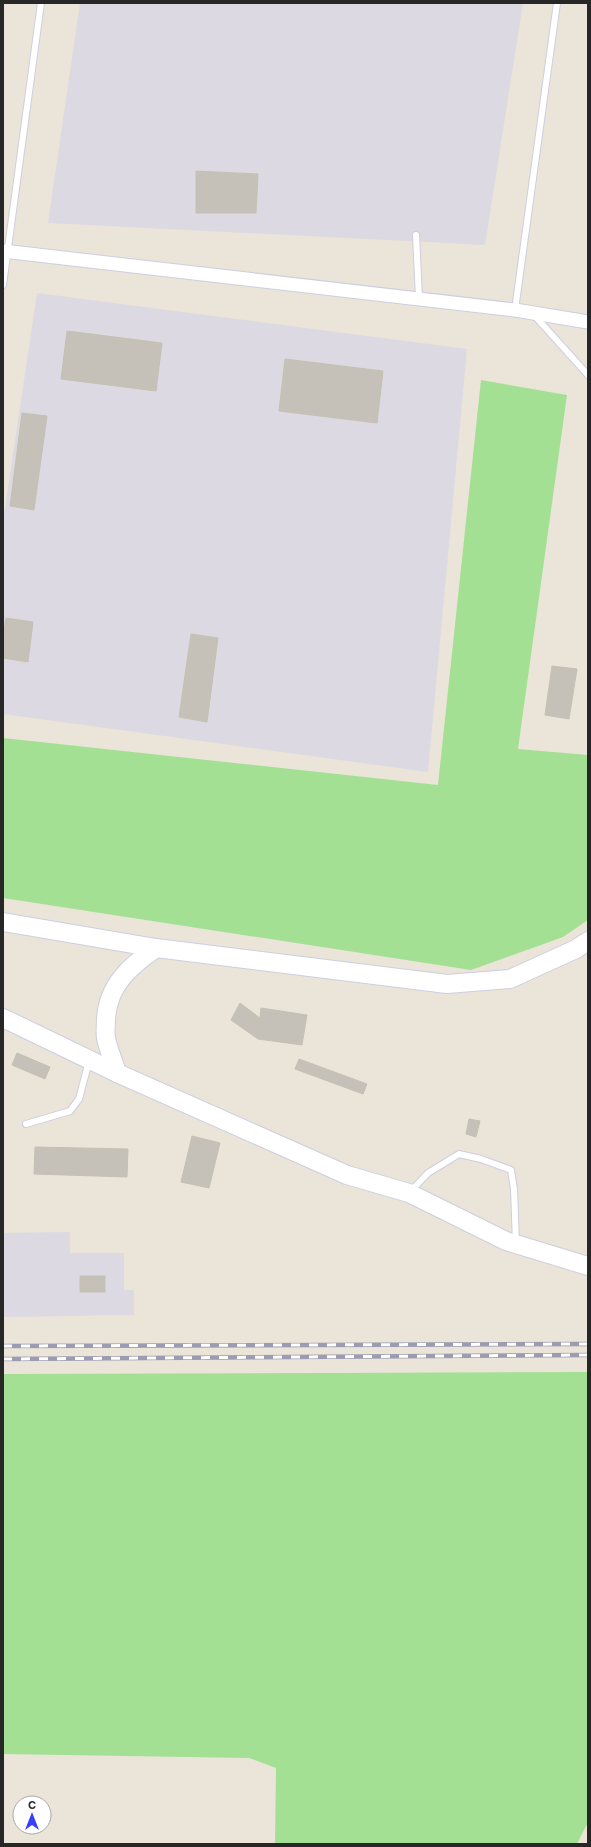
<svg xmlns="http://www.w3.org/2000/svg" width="591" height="1847" font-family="Inter,sans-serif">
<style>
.industrial{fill:#ddd9e2}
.green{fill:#a3e094}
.building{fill:#c5c1b8;stroke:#c4c1b2}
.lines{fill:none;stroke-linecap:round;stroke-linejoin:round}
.service-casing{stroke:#cdcee0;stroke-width:8}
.minor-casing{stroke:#cdcee0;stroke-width:15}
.secondary-casing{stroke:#cdcee0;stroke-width:20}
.service{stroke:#fff;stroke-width:6}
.minor{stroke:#fff;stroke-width:13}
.secondary{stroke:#fff;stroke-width:18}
.rail-casing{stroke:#9b9bb1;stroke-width:4.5}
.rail{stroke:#fff;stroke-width:3;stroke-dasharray:9;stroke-linecap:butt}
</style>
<rect width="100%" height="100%" fill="#eae5d8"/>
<g class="industrial">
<path d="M 80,3 L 523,3 L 485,245 L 48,223 Z"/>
<path d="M 37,293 L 467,349 L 428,772 L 3,714 L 3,522 Z"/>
<path d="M 70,1232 L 70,1253 L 124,1253 L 124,1290 L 134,1290 L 134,1315 L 3,1317 L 3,1233 Z"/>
</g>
<g class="green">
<path d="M 481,380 L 567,395 L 518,749 L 588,755 L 588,920 L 563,937 L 471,970 L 3,898 L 3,738 L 438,785 Z"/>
<path d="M 588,1372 L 588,1822 L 577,1844 L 275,1844 L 276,1768 L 249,1758 L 3,1754 L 3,1374 Z"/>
</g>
<g class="building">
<path d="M 196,171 L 258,174 L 256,213 L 196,213 Z"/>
<path d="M 67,331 L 162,343 L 156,391 L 61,379 Z"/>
<path d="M 285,359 L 383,371 L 377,423 L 279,411 Z"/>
<path d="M 22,413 L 47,416 L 34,510 L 10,506 Z"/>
<path d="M 6,618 L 33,622 L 28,662 L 3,658 L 3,636 Z"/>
<path d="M 191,634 L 218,638 L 207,722 L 179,717 Z"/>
<path d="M 552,666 L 577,669 L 569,719 L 545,715 Z"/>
<path d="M 240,1003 L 260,1018 L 261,1008 L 307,1015 L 302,1045 L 258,1039 L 231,1020 Z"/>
<path d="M 17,1053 L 50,1067 L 45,1079 L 12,1065 Z"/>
<path d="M 299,1059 L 367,1084 L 363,1094 L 295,1069 Z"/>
<path d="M 469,1119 L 480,1121 L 476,1137 L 466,1134 Z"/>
<path d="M 192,1136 L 220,1143 L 209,1188 L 181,1182 Z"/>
<path d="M 35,1147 L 128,1149 L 127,1177 L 34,1174 Z"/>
<rect x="80" y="1276" width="25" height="16"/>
</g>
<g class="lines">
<g class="service-casing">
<g id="service">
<path d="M 416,235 L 419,298"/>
<path d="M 3,285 L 41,3"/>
<path d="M 515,310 L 557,3"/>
<path d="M 534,315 L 588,375"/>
<path d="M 26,1124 L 70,1111 L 79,1099 L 89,1061"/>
<path d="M 410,1192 L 428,1173 L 459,1154 L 481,1159 L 511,1170 L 514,1189 L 516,1243"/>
</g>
</g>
<g class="minor-casing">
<path id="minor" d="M 3,251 L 515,310 L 588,322"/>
</g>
<g class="secondary-casing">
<g id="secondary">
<path d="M 3,922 L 156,948 L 447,984 L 510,979 L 576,949 L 588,941"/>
<path d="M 3,1018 L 117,1073 L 347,1175 L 409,1193 L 506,1241 L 588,1266"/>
<path d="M 117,1073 C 114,1062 108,1049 106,1038 C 105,1032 106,1025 106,1019 C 108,985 130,966 156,948"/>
</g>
</g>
<use href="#service" class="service"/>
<use href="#minor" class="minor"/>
<use href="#secondary" class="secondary"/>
<g class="rail-casing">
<g id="rail">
<path d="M 3,1346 L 588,1344"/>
<path d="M 3,1359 L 588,1355"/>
</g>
</g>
<use href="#rail" class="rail"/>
</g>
<rect width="591" height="1847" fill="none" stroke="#272727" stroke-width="8"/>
<g transform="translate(32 1815)"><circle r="19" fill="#ffffff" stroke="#a9a9a9"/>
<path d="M0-3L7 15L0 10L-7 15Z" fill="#3840f7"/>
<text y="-6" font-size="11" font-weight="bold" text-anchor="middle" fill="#272727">С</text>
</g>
</svg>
